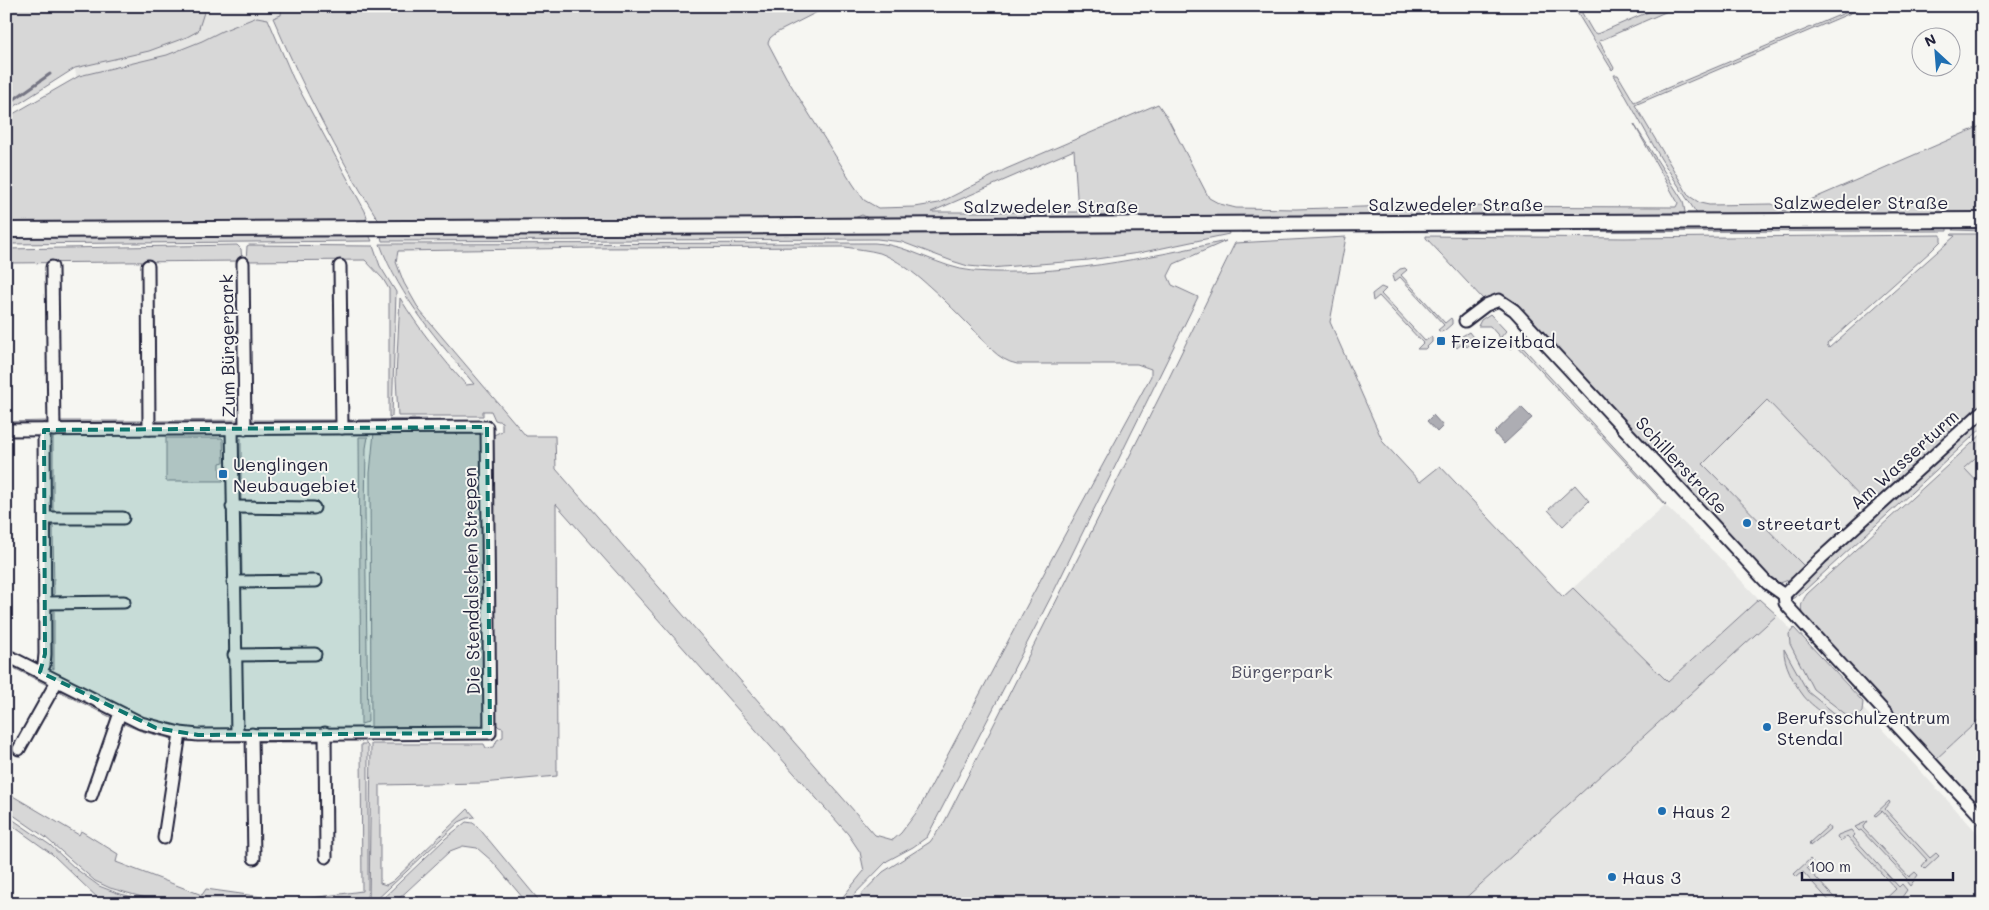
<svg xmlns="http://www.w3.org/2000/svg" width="1989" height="910" font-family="Mali,sans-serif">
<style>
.built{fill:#e6e6e4}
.green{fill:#d7d7d7;stroke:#7c7c89;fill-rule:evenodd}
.water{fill:#adadb3;stroke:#757583}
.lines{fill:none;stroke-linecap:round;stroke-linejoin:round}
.stream{stroke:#757583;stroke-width:3}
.minor-casing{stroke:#22223b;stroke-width:15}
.major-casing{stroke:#22223b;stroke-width:18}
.minor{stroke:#f6f6f2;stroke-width:11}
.major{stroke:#f6f6f2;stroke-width:14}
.marked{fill:#0f766e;fill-opacity:0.2;stroke:#0f766e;stroke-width:4;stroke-dasharray:10 6;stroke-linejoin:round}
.poi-dot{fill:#1f6fb2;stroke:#f6f6f2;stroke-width:2}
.labels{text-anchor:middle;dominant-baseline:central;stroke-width:4;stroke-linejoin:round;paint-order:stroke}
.street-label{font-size:18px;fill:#22223b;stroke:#f6f6f2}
.poi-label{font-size:18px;fill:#22223b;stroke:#f6f6f2;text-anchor:start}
.park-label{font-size:18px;fill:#4f4f62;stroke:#f6f6f2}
</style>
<rect width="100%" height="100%" fill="#f6f6f2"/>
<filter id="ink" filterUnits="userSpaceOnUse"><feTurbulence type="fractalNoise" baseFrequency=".02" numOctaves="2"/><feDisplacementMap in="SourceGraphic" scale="10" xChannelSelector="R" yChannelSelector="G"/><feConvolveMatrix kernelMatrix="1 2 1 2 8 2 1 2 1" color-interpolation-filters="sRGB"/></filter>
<g filter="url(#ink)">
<g class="built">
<path d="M 64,6 L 304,6 L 170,57 L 77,81 Z"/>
<path d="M 1767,400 L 1869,506 L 1804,566 L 1702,464 Z"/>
<path d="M 1983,451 L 1983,488 L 1964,468 Z"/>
<path d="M 1665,505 L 1716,554 L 1759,599 L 1668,682 L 1573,588 Z"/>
<path d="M 1777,615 L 1983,839 L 1983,904 L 1459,904 Z"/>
<path d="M 1983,716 L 1983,810 L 1936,759 Z"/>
</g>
<g class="green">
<path d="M 6,6 L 206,6 L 198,31 L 187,37 L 149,51 L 75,68 L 6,112 Z"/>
<path d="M 282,6 L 829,6 L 776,33 L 770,38 L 768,43 L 786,77 L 853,184 L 864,200 L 878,208 L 915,207 L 939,203 L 1006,169 L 1158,104 L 1167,117 L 1209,198 L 1220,204 L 1236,208 L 1296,209 L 1395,206 L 1676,207 L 1678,203 L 1634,124 L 1683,201 L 1685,212 L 1681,215 L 1046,220 L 1046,212 L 1078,212 L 1074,150 L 931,212 L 1041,212 L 1041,220 L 873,220 L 862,215 L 847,221 L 381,222 L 377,218 C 337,154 303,87 273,18 L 281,15 Z"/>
<path d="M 1573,6 L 1578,6 L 1593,32 L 1597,34 L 1662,6 L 1679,6 L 1599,41 L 1614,68 L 1612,70 Z"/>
<path d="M 1861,6 L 1867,6 L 1635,105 L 1689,196 L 1700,203 L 1709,205 L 1772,204 L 1785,211 L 1983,125 L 1983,216 L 1697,214 L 1661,159 L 1614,75 L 1618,75 L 1634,102 Z"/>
<path d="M 257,17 L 268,19 L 293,78 L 365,211 L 367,217 L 364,223 L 6,224 L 6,118 L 79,76 L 167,55 L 202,41 L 222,31 Z"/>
<path d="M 1947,226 L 1947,231 L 1241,232 L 1246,228 Z"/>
<path d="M 1955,226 L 1983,226 L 1983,231 L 1953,230 Z"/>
<path d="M 1227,228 L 1229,234 L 1139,253 L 1089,260 L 990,268 L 968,266 L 952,261 L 902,242 L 877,239 L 382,241 L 381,236 L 385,233 Z"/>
<path d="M 368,233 L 372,241 L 6,244 L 6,236 Z"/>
<path d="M 1952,234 L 1983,234 L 1983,402 L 1869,506 L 1767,400 L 1703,464 L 1804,566 C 1795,574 1786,586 1773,582 L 1513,301 C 1503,294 1494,294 1483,299 L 1426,238 L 1426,236 L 1624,238 L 1941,235 L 1941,241 L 1931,251 L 1827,344 L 1829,348 L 1955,236 L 1951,235 Z"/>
<path d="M 1346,237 L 1330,322 L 1383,442 L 1420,482 L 1440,466 L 1563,597 L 1573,588 L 1668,682 L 1759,599 L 1777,615 L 1459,904 L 852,904 L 883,872 L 930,842 L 945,821 L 1166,384 L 1235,243 Z"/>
<path d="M 1226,241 L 1174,264 L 1168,276 L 1172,285 L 1198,297 L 1055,589 L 927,837 L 913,847 L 887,861 L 845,904 L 837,904 L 864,871 L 860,852 L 848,834 L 556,504 L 557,776 L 482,783 L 380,785 L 380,883 L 386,885 L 393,881 L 468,809 L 475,817 L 468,818 L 459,822 L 372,904 L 369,904 L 371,744 L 484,744 L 486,748 L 494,747 L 497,740 L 503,737 L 503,728 L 499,727 L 494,722 L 492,436 L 502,431 L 502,422 L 495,420 L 491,411 L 483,411 L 483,416 L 398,416 L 396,377 L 400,298 C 419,329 442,358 466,385 L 474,384 C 438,340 400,298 380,244 L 875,243 C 910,245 939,268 973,271 C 1058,277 1144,258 1226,241 ZM 845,247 C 857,249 869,250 880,253 C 912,265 948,304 973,329 C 986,343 997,360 1017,364 L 1137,364 L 1151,369 L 1151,376 L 1051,560 L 919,809 L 901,833 L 893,840 L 875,835 L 556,469 L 555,436 L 526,436 L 420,311 L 404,283 L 396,262 L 398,251 L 595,248 Z"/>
<path d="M 237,245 L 241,249 L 242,261 L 6,263 L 6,249 Z"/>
<path d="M 249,245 L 373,246 L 380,266 L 396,292 L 392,416 L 389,417 L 389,289 L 383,279 L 365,260 L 246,261 L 247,246 Z"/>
<path d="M 1405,268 L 1407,270 L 1401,275 L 1445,323 L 1451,318 L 1452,320 L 1452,324 L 1444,331 L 1441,332 L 1438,330 L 1444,325 L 1400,277 L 1394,282 L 1392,276 L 1400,269 Z"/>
<path d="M 1381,287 L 1386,289 L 1381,294 L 1425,341 L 1431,337 L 1432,338 L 1432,342 L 1425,349 L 1417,349 L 1423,343 L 1379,296 L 1373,301 L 1372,294 Z"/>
<path d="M 1490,314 L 1506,331 L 1501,337 L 1510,346 L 1516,340 L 1666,504 L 1665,505 L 1516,344 L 1510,349 L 1490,326 L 1478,326 L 1481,320 Z"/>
<path d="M 1469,332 L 1475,340 L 1467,347 L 1463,343 L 1457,348 L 1452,342 Z"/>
<path d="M 426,419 L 425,423 L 354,423 L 349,420 Z"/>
<path d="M 1983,419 L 1983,427 L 1804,591 L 1792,599 L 1794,591 L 1799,586 Z"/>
<path d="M 239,420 L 233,424 L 163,424 L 156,421 Z"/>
<path d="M 251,420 L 334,420 L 329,423 L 256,423 Z"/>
<path d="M 46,421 L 43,424 L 6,425 L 6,422 Z"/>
<path d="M 60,421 L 143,421 L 136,424 L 66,425 Z"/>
<path d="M 374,432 L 478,432 L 482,437 L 484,722 L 480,727 L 371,729 L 370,473 Z"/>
<path d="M 1983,433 L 1983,451 L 1964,468 L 1983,488 L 1983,716 L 1936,759 L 1805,617 C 1798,609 1802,601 1807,594 Z"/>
<path d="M 53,437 L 53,512 L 50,510 L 50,444 Z"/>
<path d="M 359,437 L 368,437 L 366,448 L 365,512 L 368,722 L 361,724 Z"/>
<path d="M 166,438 L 222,438 L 223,439 L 224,462 L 220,463 L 220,477 L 224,481 L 166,481 Z"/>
<path d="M 241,438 L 241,501 L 237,496 L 237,443 Z"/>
<path d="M 1575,485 L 1589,501 L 1563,526 L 1548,510 Z"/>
<path d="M 241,515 L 242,574 L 238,568 L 239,516 Z"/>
<path d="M 53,525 L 54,595 L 51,594 L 51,528 Z"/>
<path d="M 54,609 L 54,669 L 52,668 L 51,612 Z"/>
<path d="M 1794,628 L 1863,702 L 1862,712 L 1857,717 L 1848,716 L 1813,689 L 1790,644 L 1789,634 Z"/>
<path d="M 1784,649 L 1808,692 L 1848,724 C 1837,725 1810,705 1803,695 C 1794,683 1783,663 1784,649 Z"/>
<path d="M 6,660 L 43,680 L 47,685 L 6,664 Z"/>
<path d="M 59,691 L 67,691 L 110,713 L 112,718 Z"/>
<path d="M 128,723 L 169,736 L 172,739 L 141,731 L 124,724 Z"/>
<path d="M 189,738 L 244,740 L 245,742 L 185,741 Z"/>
<path d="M 265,738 L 314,739 L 318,742 L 260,742 Z"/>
<path d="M 361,744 L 366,744 L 368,746 L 368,889 L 366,904 L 167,904 L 110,888 L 95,881 L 45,837 L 6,810 L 6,792 L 79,835 L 81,831 L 118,854 L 116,862 L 202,895 L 206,889 L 290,901 L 362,891 Z"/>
<path d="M 1889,801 L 1890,803 L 1885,809 L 1930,858 L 1936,853 L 1939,856 L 1925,869 L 1922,866 L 1927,860 L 1882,811 L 1876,816 L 1874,815 Z"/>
<path d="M 6,815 L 50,845 L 76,869 L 99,886 L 117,893 L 160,904 L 104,904 L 52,854 L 6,821 Z"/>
<path d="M 1868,821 L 1863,828 L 1909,877 L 1915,872 L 1918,875 L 1910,886 L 1906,881 L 1907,879 L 1861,830 L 1859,831 L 1855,827 Z"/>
<path d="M 466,822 L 473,823 L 478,827 L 542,904 L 528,904 L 492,861 L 477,848 L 463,846 L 450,851 L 393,904 L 377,904 L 446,838 Z"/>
<path d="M 1828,826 L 1830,829 L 1810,846 L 1809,843 Z"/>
<path d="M 1851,830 L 1855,835 L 1853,837 L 1899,887 L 1902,884 L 1907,890 L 1897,904 L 1880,904 L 1896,889 L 1847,836 L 1841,841 L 1837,837 L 1838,835 Z"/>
<path d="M 1810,859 L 1813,862 L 1807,868 L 1840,904 L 1832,904 L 1803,872 L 1797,877 L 1794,874 Z"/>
</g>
<g class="water">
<path d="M 1521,407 L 1532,418 L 1504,444 L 1494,433 Z"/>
<path d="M 1433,415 L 1443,426 L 1437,432 L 1427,421 Z"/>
</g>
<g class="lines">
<path class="stream" d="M 6,105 L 50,74"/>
<g class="minor-casing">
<g id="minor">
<path d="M 243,263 L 245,429"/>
<path d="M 148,266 L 149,429"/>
<path d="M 340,266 L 342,428"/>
<path d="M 52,267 L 54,430"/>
<path d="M 1465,321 L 1486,305 L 1499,300 L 1514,310 L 1767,583 L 1784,595"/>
<path d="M 232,429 L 237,734"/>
<path d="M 6,430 L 487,427 L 490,733 L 198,735 L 180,733 L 141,723 L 6,655"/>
<path d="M 232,507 L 314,508"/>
<path d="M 45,518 L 123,518"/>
<path d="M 233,582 L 316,581"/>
<path d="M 1784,595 L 1785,603 L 1789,608 L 1983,819"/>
<path d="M 1784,595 L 1821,558 L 1983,411"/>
<path d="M 45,603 L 124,602"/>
<path d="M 234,655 L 315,654"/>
<path d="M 40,672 L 44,665 L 45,654 L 44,430"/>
<path d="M 325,733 L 326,857"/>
<path d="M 252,734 L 254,858"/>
<path d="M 19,749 L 57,681"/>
<path d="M 91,796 L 120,713"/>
<path d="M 164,838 L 180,733"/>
</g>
</g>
<g class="major-casing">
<path id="major" d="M 6,230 L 1983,220"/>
</g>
<use href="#minor" class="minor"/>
<use href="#major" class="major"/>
</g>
</g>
<path class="marked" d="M 487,427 L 490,733 L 198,735 L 156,728 L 40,672 L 45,654 L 44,430 Z"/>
<g class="poi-dot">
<rect x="1436" y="336" width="10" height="10" rx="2.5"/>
<rect x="218" y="469" width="10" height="10" rx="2.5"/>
<circle cx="1747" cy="523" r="5"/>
<circle cx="1767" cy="727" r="5"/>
<circle cx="1662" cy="811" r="5"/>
<circle cx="1612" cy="877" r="5"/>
</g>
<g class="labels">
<g class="street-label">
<text x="1861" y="202">Salzwedeler Straße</text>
<text x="1456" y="204">Salzwedeler Straße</text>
<text x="1051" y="206">Salzwedeler Straße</text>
<text transform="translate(227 346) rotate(-91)">Zum Bürgerpark</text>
<text transform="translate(1904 459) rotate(-42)">Am Wasserturm</text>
<text transform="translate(1682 465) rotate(47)">Schillerstraße</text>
<text transform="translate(471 581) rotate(-91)">Die Stendalschen Strepen</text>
</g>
<g class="poi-label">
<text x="1451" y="341">Freizeitbad</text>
<text x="233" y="464">Uenglingen<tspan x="233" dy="21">Neubaugebiet</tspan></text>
<text x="1757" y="523">streetart</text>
<text x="1777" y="717">Berufsschulzentrum<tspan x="1777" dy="21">Stendal</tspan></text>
<text x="1672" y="811">Haus 2</text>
<text x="1622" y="877">Haus 3</text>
</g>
<g class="park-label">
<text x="1282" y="671">Bürgerpark</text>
</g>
</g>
<rect width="1989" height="910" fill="none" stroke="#f6f6f2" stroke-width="25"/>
<rect x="12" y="12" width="1964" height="885" fill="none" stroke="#22223b" stroke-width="2" filter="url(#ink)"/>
<g transform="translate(1936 52) rotate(334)"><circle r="24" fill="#f6f6f2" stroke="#a1a1a9"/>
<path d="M0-4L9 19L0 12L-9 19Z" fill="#1f6fb2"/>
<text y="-8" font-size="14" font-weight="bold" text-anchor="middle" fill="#22223b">N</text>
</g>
<path d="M1802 872v8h151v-8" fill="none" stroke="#22223b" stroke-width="2.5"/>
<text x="1809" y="872" font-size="15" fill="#22223b" stroke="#f6f6f2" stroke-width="4" paint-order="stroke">100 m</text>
</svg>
